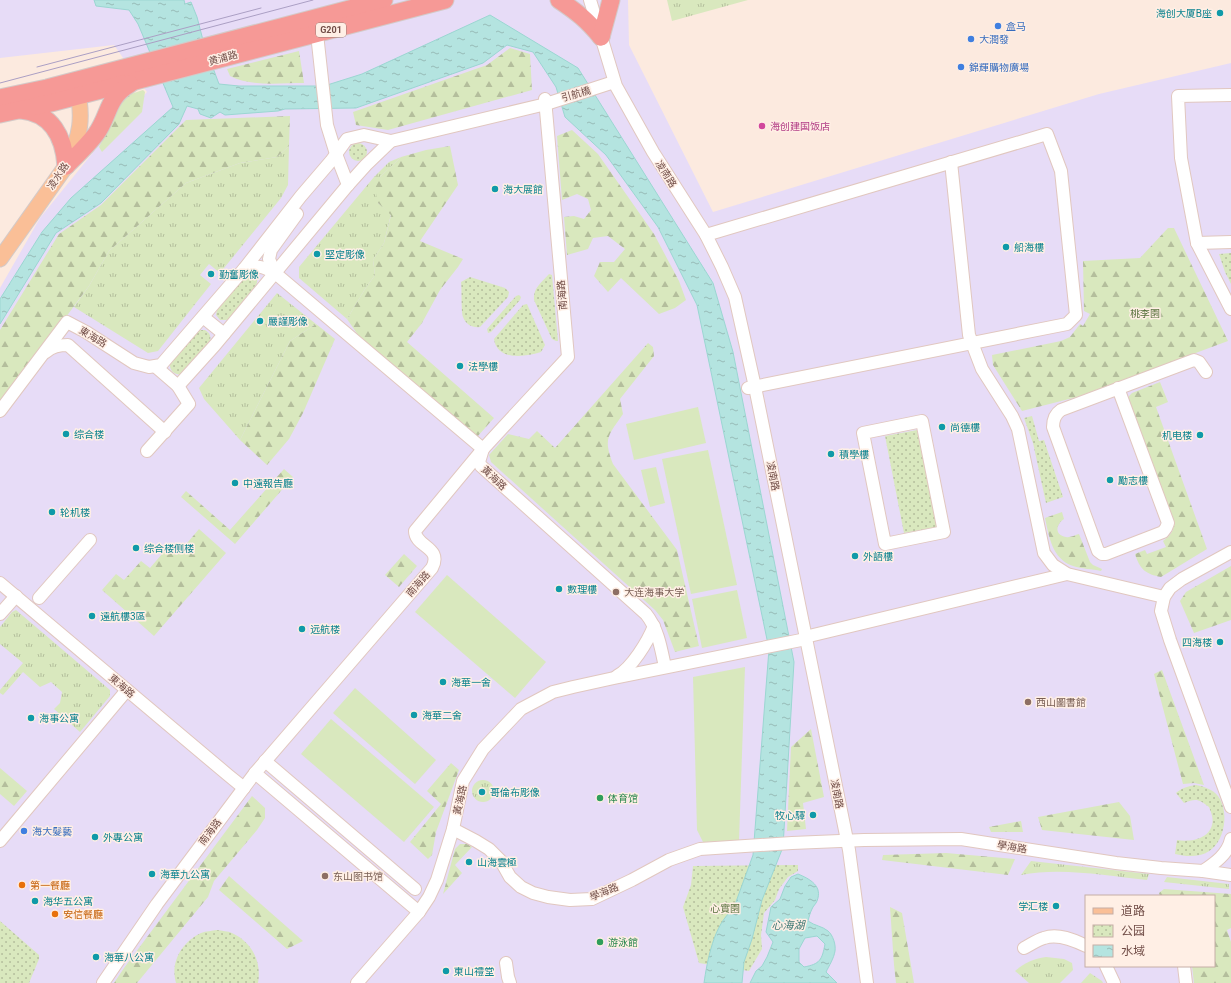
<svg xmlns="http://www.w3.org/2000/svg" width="1231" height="983" font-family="Roboto,'Noto Sans SC',sans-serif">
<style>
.education{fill:#e7dcf7;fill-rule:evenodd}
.grass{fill:url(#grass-tufts)}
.forest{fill:url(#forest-firs)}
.park{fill:url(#park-dots)}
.pitch{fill:#d9e8be}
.water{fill:url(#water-ripples);stroke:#9bd6d2;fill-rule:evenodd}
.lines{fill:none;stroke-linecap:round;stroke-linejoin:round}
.minor-casing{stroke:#e1c7bf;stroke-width:14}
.major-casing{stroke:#d4cac8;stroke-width:17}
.highway-casing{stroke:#d4cac8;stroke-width:19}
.minor{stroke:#fff;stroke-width:12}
.major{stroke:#fabf97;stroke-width:15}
.highway{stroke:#f69996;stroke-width:17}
.tram{stroke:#ab9fc4;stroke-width:1}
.culture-dot{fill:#0f9aa8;stroke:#ffefe5;stroke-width:1.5}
.shop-dot{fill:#3f7fe0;stroke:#ffefe5;stroke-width:1.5}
.hotel-dot{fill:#d1479c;stroke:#ffefe5;stroke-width:1.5}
.education-dot{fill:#8d6e63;stroke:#ffefe5;stroke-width:1.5}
.leisure-dot{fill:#2e9e5b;stroke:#ffefe5;stroke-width:1.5}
.food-dot{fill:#e8710a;stroke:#ffefe5;stroke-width:1.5}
.labels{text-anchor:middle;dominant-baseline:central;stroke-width:3;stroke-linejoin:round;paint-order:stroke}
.shield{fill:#ffefe5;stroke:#9c7e76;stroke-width:1}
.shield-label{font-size:9px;font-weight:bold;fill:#714d47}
.culture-label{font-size:10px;fill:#0d838f;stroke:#ffefe5;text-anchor:start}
.shop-label{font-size:10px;fill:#366cbe;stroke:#ffefe5;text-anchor:start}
.street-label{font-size:10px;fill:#714d47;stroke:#ffefe5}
.hotel-label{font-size:10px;fill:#b23c85;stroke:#ffefe5;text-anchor:start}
.park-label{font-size:10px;fill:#58723d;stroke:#ffefe5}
.education-label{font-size:10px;fill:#785e54;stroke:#ffefe5;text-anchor:start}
.leisure-label{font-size:10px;fill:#27864d;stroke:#ffefe5;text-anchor:start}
.food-label{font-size:10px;fill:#c56008;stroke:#ffefe5;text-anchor:start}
.water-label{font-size:11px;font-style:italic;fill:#3c7774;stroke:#ffefe5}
</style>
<defs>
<pattern id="grass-tufts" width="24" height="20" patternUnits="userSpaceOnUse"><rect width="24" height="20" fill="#d9e8be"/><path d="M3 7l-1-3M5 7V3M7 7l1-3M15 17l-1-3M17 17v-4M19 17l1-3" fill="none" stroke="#b4be9c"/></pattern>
<pattern id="forest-firs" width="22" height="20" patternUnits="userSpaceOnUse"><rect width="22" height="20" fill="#d9e8be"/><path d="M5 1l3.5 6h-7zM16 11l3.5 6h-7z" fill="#b4be9c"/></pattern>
<pattern id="park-dots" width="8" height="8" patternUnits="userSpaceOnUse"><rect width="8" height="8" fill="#d9e8be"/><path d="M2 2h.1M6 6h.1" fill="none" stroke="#b4be9c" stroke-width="1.8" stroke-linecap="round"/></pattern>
<pattern id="water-ripples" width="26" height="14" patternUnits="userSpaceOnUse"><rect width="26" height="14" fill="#b4e4e0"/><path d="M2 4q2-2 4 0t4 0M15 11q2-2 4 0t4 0" fill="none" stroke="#97bbb7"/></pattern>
</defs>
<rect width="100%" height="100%" fill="#fceadf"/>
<path class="education" d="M 0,0 L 628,0 L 629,45 L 713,212 L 1099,94 L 1231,63 L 1231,983 L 0,983 L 0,288 L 40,218 L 120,119 L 147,92 L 114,45 L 0,58 ZM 1086,896 L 1214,896 L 1214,966 L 1086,966 Z"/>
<g class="grass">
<path d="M 667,0 L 748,0 L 672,21 Z"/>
<path d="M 289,146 L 288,185 L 281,198 L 220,273 L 209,264 L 200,275 L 211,284 L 158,351 L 148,353 L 74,307 L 89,286 L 109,251 L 186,183 L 240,163 L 277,157 Z"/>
<path d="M 401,157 L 380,177 L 378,203 L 391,214 L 384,243 L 373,260 L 375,275 L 365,289 L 347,319 L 299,278 L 299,267 L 374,177 L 389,162 Z"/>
<path d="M 277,293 L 316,324 L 290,341 L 240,440 L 204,399 L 199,388 Z"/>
<path d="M 16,610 L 110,690 L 110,696 L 80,732 L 54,709 L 60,703 L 62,692 L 51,682 L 40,687 L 23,672 L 3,695 L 0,693 L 0,690 L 23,663 L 0,644 L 0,627 L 12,612 Z"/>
<circle cx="483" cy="791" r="11"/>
<path d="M 1031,861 L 1149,874 L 1147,880 C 1106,876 1062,867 1021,875 Z"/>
<path d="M 1167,877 L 1229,884 L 1229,889 L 1164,882 Z"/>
<path d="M 1046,957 L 1064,959 L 1072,963 L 1073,970 L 1060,983 L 1029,983 L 1015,971 C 1024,963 1033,959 1046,957 Z"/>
<path d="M 1090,973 L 1102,981 L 1103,983 L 1081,983 Z"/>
</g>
<g class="forest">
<path d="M 510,48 L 530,54 L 532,90 L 388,130 L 356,125 L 353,112 L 487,65 Z"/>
<path d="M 299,51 L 304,83 C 279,83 252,87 230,76 L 227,69 Z"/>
<path d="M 143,90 L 145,92 L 142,112 L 102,152 L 99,147 L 121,104 L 128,95 Z"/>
<path d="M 290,116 L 289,146 L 277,157 L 240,163 L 186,183 L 109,251 L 89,286 L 0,406 L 0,330 L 59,234 L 101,205 L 186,120 Z"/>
<path d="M 572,130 L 598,154 L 654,234 L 679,281 L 686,300 L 675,308 L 659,314 L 621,278 L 608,292 L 594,276 L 600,262 L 614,262 L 625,249 L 608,236 L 593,238 L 588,249 L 567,255 L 564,217 L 574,216 L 584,219 L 591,210 L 588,199 L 577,194 L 562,200 L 557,136 Z"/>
<path d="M 450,146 L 458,185 L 420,241 L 463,259 L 458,267 L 440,290 L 422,323 L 407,342 L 494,418 L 477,437 L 358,335 L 347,319 L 365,289 L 375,275 L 373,260 L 384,243 L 391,215 L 378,203 L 375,188 L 380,177 L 401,157 L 426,150 Z"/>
<path d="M 1168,228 L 1174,228 L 1228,341 L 1077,397 L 1022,411 L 993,365 L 992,355 L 1061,341 L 1070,337 L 1080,324 L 1083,326 L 1090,314 L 1084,311 L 1083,261 L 1140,258 Z"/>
<path d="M 316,324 L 335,339 L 303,413 L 289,439 L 267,465 L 240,440 L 290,341 Z"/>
<path d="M 648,343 L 653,347 L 654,356 L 620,399 L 623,414 C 608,436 603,438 613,464 L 677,550 L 699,646 L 675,652 L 663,620 L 655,610 L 491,462 L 489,455 L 508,434 L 529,439 L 537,431 L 555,448 Z"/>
<path d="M 1160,382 L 1168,402 L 1156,407 L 1207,549 L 1161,577 C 1146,574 1140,570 1135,554 L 1145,550 L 1147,554 L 1166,547 L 1163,541 C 1171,535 1174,531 1174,521 L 1129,400 L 1129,396 L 1132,393 Z"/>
<path d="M 284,469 L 293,477 L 235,544 L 181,497 L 186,491 L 230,530 Z"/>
<path d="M 1062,512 L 1064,519 C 1056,524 1054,535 1066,537 C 1070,538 1075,535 1079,534 L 1090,562 L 1093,565 L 1102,569 L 1101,571 C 1092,569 1082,569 1073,566 C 1052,559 1049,536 1045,518 Z"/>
<path d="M 199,529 L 226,553 L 154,636 L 102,590 L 116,574 L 124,580 L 141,561 L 150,568 L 168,547 L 177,555 Z"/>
<path d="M 404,554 L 417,566 L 399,587 L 385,575 Z"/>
<path d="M 1231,566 L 1231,620 L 1194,633 L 1180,601 L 1186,592 Z"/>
<path d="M 1162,670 L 1204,785 L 1194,783 L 1183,784 L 1154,674 Z"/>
<path d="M 811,729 L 824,797 L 803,803 L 806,829 L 787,831 L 791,747 Z"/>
<path d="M 451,763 L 459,770 L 436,832 L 432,855 L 428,859 L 410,842 L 441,804 L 427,791 Z"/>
<path d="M 0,768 L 27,791 L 14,806 L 0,794 Z"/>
<path d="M 252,796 L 265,808 L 265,818 L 257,830 L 214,881 L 208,897 L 137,983 L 114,983 L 124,968 Z"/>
<path d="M 1119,802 L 1130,816 L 1134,840 L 1042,830 L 1038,817 Z"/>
<path d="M 1021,821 L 1023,832 L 991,832 L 989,827 Z"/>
<path d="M 460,844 L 467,844 L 472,847 L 455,865 L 462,873 L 443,894 L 455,849 Z"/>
<path d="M 946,853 L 1015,859 L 1008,875 L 882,860 L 883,855 Z"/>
<path d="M 229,876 L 303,941 L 287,949 L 219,890 Z"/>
<path d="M 1164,889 L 1231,894 L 1231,928 L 1227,930 L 1231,942 L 1231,983 L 1194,983 L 1192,966 L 1214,966 L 1214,896 L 1160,896 L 1159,893 Z"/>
<path d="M 890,907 L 902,913 L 914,983 L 896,983 L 894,965 Z"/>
</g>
<g class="park">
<circle cx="358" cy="152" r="9"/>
<path d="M 1231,253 L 1231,284 L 1225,272 L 1219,254 Z"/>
<path d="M 251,274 C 256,275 259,280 256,285 L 229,319 L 226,320 L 220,320 L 216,315 L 217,310 L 245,276 Z"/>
<path d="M 549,274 L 552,275 L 558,341 L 556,341 L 552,339 L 534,300 C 533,288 541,283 549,274 Z"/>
<path d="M 470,277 L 505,288 L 509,292 L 508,297 L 480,327 C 473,328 466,325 463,317 C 461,312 462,289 461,282 Z"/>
<path d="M 519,295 L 521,297 L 520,300 L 491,332 L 488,333 L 487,329 L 516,296 Z"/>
<path d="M 527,304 L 545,345 L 541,352 C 525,357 497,361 494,339 L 523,305 Z"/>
<path d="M 201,330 L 205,330 C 210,333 212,337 209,343 L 183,374 C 175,376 169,371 170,363 L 198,331 Z"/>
<path d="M 1032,416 L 1039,441 L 1044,440 L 1063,497 L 1046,503 L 1033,443 L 1024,418 Z"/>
<path d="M 917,430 L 937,527 L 904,533 L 885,436 Z"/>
<path d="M 1196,785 C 1205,787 1212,789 1218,796 C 1231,814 1224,850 1200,855 C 1192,857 1183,856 1175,854 L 1177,840 C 1189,842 1208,840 1212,825 C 1214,819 1211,812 1209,807 C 1199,799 1196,798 1184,803 L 1176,793 C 1182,788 1188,786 1196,785 Z"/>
<path d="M 798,865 L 798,871 L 788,877 L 779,889 L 775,900 L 764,913 L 761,935 L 762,949 L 749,971 L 699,963 L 683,907 L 691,885 L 693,866 Z"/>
<path d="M 0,921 L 39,955 L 39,959 L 29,983 L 0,983 Z"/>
<path d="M 217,930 C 222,931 228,931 232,933 C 252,942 262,962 258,983 L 176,983 C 170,962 182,942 201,933 C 206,931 212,931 217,930 Z"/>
</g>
<g class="pitch">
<path d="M 698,407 L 706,443 L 634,460 L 626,424 Z"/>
<path d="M 708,450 L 737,585 L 691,594 L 662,459 Z"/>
<path d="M 656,467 L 665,503 L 650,507 L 641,470 Z"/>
<path d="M 447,575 L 546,662 L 515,698 L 415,612 Z"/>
<path d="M 737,590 L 747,638 L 702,648 L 692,599 Z"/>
<path d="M 745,667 L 739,841 L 703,842 L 697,830 L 693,677 Z"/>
<path d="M 355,688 L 436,760 L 415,784 L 333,713 Z"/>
<path d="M 331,719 L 434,807 L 404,842 L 301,754 Z"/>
</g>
<g class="water">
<path d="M 94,0 L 184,0 L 185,4 L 191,2 L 197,17 L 204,44 L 219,84 L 239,86 L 324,86 L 362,74 L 490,15 L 578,68 L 713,283 L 733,352 L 794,662 L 783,847 L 762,900 L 752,939 L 744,962 L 742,983 L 704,983 C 707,962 714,923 733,910 L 753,855 L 769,649 L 697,305 L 658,227 L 606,155 L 565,117 L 556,87 L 533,52 L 507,45 L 483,63 L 356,108 L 285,109 L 278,111 L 225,115 L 220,112 L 211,118 L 200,114 L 198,109 L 187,106 L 179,124 L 101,203 L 56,233 L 0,324 L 0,299 L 42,232 L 71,198 L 173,107 L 138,24 L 129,10 L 96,6 Z"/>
<path d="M 798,874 C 810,879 823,886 817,901 C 816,904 813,906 812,909 C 810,913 809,917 808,921 C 815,926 822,926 828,931 C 833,935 836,945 835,951 C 834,958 829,966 826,972 L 837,983 L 750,983 L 756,971 L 762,966 L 767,957 L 773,942 L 766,932 L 771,907 L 780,899 L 785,886 L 791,877 ZM 817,936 L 825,944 C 822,960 820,964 804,967 L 799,962 L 799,949 L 805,938 Z"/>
</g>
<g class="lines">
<g class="minor-casing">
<g id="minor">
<path d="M 590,0 L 616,86 L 653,152 L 706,235 L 722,267 L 735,297 L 755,387 L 849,850 L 867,983"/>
<path d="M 317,34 L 327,125 L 336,154 L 348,185"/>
<path d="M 1231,95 L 1178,96 L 1181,158 L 1197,243 L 1231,309"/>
<path d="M 951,162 L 969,335 L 982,369 L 1012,416 L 1018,429 L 1044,553 L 1053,565 L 1067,574 L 1164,597"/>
<path d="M 706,235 L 1047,134 L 1061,171 L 1076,315 L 1067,324 L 748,388"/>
<path d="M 1197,243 L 1231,242"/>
<path d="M 244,269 C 258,265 262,266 275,273 L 483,449 L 479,462 L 481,466 L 646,614 C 658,629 661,648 665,667"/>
<path d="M 275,273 L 269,259 L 271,250 L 297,214"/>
<path d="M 203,317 L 224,334"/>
<path d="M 46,352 C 52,346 60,345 68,345 L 165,432"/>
<path d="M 178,386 L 215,345 L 348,185 L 366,165 L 391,141 L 546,104 L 614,82"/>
<path d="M 1118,388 L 1168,523 L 1166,528 L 1163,532 L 1106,554 L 1102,554 L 1098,551 L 1053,427 C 1053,419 1055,414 1061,410 L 1194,360 L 1199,362 L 1206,372"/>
<path d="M 0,411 L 67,322 L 86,332 L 134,363 L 149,367 L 161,365 L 244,269 L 301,196 L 331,161 L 347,139 L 364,135 L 391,141"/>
<path d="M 922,421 L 944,532 L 885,544 L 863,433 Z"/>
<path d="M 147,451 L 189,404 L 178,386 L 156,367"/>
<path d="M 1231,552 L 1182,579 L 1170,588 L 1164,597 L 1161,611 L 1170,640 L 1231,807"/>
<path d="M 0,583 L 228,775 L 244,788"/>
<path d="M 39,598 L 90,540"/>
<path d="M 0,614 L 16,596"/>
<path d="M 805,637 L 1067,574"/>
<path d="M 617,676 C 632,668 648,641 654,626"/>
<path d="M 265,761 L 415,889"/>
<path d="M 255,773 L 419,912"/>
<path d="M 453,829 L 476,841 L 489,849 L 501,861 L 510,877 L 521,887 L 533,893 L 548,897 L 570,900 L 592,899 L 632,880 L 669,860 L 700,849 L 792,843 L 864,840 L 961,839 L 1116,863 L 1161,868 L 1203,871 L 1231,875"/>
<path d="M 0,841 L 127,690"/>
<path d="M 1203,871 C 1215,863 1228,854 1231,839"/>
<path d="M 1024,948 C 1030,945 1037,940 1044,938 C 1058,933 1074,940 1086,946"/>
<path d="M 506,963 L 508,977 L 510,983"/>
<path d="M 1106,966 L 1114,983"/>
<path d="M 1184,966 L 1186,983"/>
<path d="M 103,983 L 157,904 L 255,773 L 432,568 C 443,547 415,547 415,531 L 483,449 L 568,357 L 545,99"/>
<path d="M 357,983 L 419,912 L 429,897 L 437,880 L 453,829 L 463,781 L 483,749 L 521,709 L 553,692 L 573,687 L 614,678 L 806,639"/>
</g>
</g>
<g class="major-casing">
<path id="major" d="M 0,259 L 66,166 C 81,136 84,117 76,84"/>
</g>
<g class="highway-casing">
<g id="highway">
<path d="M 559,0 C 577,12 587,20 601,37"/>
<path d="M 601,37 L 611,0"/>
<path d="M 0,98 L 47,88 L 384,0"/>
<path d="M 21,110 C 52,113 64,137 66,166"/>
<path d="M 0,114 L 51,103 L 445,0"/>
<path d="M 66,166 C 76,156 87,146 96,134 C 110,115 106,98 130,84"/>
</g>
</g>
<use href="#minor" class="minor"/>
<use href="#major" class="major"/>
<use href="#highway" class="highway"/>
<g class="tram">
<path d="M 37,67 L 261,8"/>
<path d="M 0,83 L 313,0"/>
</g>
</g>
<g class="culture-dot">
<circle cx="1220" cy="13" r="4"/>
<circle cx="495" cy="189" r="4"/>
<circle cx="1006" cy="247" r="4"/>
<circle cx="317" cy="254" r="4"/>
<circle cx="211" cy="274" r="4"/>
<circle cx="260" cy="321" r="4"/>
<circle cx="460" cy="366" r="4"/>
<circle cx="942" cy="427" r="4"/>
<circle cx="66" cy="434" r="4"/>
<circle cx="1200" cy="435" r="4"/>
<circle cx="831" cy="454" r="4"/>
<circle cx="1110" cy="480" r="4"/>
<circle cx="235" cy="483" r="4"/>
<circle cx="52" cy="512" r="4"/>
<circle cx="136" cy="548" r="4"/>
<circle cx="855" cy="556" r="4"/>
<circle cx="559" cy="589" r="4"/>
<circle cx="92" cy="616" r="4"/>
<circle cx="302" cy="629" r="4"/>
<circle cx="1220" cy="642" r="4"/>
<circle cx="443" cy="682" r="4"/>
<circle cx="414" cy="715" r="4"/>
<circle cx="31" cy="718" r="4"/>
<circle cx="482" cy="792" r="4"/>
<circle cx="813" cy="815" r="4"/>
<circle cx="95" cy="837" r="4"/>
<circle cx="469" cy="862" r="4"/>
<circle cx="152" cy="874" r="4"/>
<circle cx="35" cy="901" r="4"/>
<circle cx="1056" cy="906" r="4"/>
<circle cx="96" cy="957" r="4"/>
<circle cx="446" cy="971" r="4"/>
</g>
<g class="shop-dot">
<circle cx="998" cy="26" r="4"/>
<circle cx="971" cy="39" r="4"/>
<circle cx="961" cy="67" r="4"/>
<circle cx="24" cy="831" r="4"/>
</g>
<circle class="hotel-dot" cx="762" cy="126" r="4"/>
<g class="education-dot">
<circle cx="616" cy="592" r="4"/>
<circle cx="1028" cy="702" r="4"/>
<circle cx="325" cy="876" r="4"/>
</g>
<g class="leisure-dot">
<circle cx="600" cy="798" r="4"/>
<circle cx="600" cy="942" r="4"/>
</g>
<g class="food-dot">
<circle cx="22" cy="885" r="4"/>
<circle cx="55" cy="914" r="4"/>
</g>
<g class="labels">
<rect class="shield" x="316" y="23" width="30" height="14" rx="3"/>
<g class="shield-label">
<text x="331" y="30">G201</text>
</g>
<g class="culture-label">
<text x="1212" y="13" text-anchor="end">海创大厦B座</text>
<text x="503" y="189">海大展館</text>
<text x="1014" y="247">船海樓</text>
<text x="325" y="254">堅定彫像</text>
<text x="219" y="274">勤奮彫像</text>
<text x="268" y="321">嚴謹彫像</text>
<text x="468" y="366">法學樓</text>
<text x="950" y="427">尚德樓</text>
<text x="74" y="434">综合楼</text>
<text x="1192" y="435" text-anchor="end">机电楼</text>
<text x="839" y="454">積學樓</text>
<text x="1118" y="480">勵志樓</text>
<text x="243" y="483">中遠報告廳</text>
<text x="60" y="512">轮机楼</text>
<text x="144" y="548">综合楼侧楼</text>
<text x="863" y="556">外語樓</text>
<text x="567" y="589">數理樓</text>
<text x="100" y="616">遠航樓3區</text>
<text x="310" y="629">远航楼</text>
<text x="1212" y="642" text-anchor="end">四海楼</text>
<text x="451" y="682">海華一舍</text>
<text x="422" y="715">海華二舍</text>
<text x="39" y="718">海事公寓</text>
<text x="490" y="792">哥倫布彫像</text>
<text x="805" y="815" text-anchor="end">牧心驛</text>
<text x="103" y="837">外專公寓</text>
<text x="477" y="862">山海雲極</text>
<text x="160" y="874">海華九公寓</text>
<text x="43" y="901">海华五公寓</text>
<text x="1048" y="906" text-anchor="end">学汇楼</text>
<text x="104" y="957">海華八公寓</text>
<text x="454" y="971">東山禮堂</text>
</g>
<g class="shop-label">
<text x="1006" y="26">盒马</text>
<text x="979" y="39">大潤發</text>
<text x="969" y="67">錦輝購物廣場</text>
<text x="32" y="831">海大髮藝</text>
</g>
<g class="street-label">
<text transform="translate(223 58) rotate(-15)">黄浦路</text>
<text transform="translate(576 94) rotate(-16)">引航橋</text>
<text transform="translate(666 174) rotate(58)">凌南路</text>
<text transform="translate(58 176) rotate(-56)">凌水路</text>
<text transform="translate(562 295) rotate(-95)">南海路</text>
<text transform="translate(93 337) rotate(31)">東海路</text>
<text transform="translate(773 476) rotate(79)">凌南路</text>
<text transform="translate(494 478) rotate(43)">黃海路</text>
<text transform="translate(418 584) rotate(-49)">南海路</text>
<text transform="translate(122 686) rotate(40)">東海路</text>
<text transform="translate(837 794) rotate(79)">凌南路</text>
<text transform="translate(460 800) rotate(-78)">黃海路</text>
<text transform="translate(210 832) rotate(-53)">南海路</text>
<text transform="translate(1012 847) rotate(9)">學海路</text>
<text transform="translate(604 892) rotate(-22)">學海路</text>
</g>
<g class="hotel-label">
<text x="770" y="126">海创建国饭店</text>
</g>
<g class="park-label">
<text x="1145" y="313">桃李園</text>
<text x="725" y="908">心實園</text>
</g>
<g class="education-label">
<text x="624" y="592">大连海事大学</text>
<text x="1036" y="702">西山圖書館</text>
<text x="333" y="876">东山图书馆</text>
</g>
<g class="leisure-label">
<text x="608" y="798">体育馆</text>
<text x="608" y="942">游泳館</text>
</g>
<g class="food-label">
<text x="30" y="885">第一餐廳</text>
<text x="63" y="914">安信餐廳</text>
</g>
<g class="water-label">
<text x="788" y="925">心海湖</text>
</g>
</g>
<rect x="1085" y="895" width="130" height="72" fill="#ffefe5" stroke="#c6aea6"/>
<rect x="1093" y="908" width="20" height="6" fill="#fabf97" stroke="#c6aea6"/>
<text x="1121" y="915" font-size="12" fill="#714d47">道路</text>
<rect x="1093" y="925" width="20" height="12" fill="url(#park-dots)" stroke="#c6aea6"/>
<text x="1121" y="935" font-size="12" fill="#714d47">公园</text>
<rect x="1093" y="945" width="20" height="12" fill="url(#water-ripples)" stroke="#c6aea6"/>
<text x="1121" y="955" font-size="12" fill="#714d47">水域</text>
</svg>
